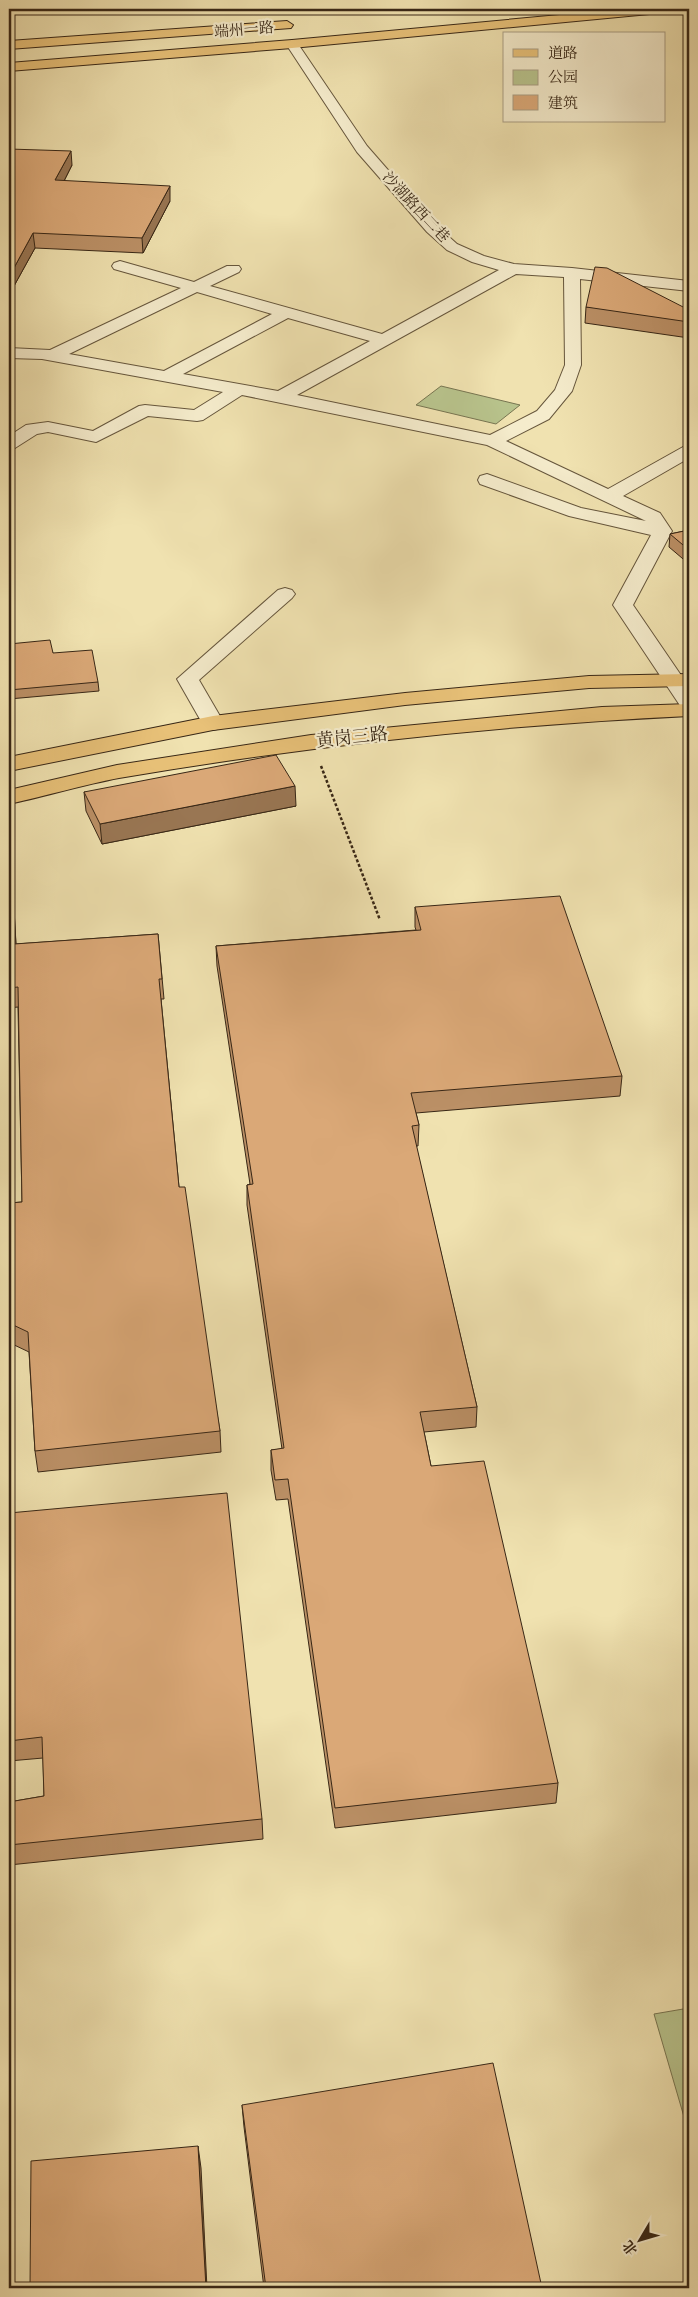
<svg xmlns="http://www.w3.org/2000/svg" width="698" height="2297" font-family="'Old Standard TT','Noto Serif SC',serif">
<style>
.green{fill:#b8c38c;stroke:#787551}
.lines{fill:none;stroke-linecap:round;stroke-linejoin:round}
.minor-casing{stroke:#66563c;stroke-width:2}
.major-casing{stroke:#382716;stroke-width:2}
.path{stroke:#382716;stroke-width:2.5;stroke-dasharray:3 2;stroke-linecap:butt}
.minor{fill:#f5eccc;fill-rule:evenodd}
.major{fill:#e8c178;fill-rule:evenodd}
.wall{fill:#bb9066;stroke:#382716}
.shaded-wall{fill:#997653;stroke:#382716}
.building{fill:#daa877;stroke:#382716}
.labels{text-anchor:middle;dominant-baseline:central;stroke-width:4.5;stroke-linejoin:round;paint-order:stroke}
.far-street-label{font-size:15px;fill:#382716;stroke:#f5eccc}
.street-label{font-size:18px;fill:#382716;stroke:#f5eccc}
</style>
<rect width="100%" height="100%" fill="#f0e2b0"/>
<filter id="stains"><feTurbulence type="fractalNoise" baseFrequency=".004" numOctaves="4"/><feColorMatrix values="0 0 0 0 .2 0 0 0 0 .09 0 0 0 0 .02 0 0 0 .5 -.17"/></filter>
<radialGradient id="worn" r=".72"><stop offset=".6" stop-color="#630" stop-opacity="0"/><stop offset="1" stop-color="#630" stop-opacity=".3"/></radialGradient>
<g class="green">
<path d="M 441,386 L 520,405 L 496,424 L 416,405 Z"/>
<path d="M 689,2008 L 689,2134 L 654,2014 Z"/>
</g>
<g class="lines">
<g class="minor-casing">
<g id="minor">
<path d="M 292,40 L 296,41 L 367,146 L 437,226 L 457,244 L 484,256 L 514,264 L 572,268 L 689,281 L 689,291 L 580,279 L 581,365 L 572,391 L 549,419 L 506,441 L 608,489 L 683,447 L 689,446 L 689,458 L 623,496 L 660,513 L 672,531 L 633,605 L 689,687 L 689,708 L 681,707 L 613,605 L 651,535 L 569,516 L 480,484 L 478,480 L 480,476 L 487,474 L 581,508 L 646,521 L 487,445 L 242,395 L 203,420 L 197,421 L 148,416 L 96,442 L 48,432 L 37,434 L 15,448 L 9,449 L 9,436 L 26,425 L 48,422 L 93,431 L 139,406 L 145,405 L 194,410 L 223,392 L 42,359 L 9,358 L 9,348 L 50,350 L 181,288 L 114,269 L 112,266 L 114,263 L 120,261 L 194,282 L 227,266 L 239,266 L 241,269 L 239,272 L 210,286 L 382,334 L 499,270 L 472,262 L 447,250 L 427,232 L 357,152 L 286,44 ZM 516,274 L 564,277 L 565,365 L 555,390 L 537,411 L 490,435 L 297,395 ZM 197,292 L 272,314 L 164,371 L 69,354 ZM 288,318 L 370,341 L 278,391 L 183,374 Z"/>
<path d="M 285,588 L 292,590 L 295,594 L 292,598 L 199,680 L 224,723 L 221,728 L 213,730 L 205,728 L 177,679 L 278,590 Z"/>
</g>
</g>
<g class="major-casing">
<g id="major">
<path d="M 624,9 L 666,9 L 660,13 L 292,48 L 9,71 L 9,63 L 292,40 Z"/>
<path d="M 287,21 L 293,25 L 291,28 L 9,49 L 9,41 Z"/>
<path d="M 689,674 L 689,686 L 589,688 L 405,705 L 213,730 L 9,771 L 9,757 L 213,716 L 405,693 L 589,676 Z"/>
<path d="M 689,704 L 689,716 C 498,725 307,746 119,778 C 82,785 46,796 9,804 L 9,790 L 117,765 L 311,735 L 602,707 Z"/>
</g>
</g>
<path class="path" d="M 321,766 L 380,920"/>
<use href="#minor" class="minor"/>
<use href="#major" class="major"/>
</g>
<g class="wall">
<path d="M 9,149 L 72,165 L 64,181 L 170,201 L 143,253 L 35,248 L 9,295 Z"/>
<path d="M 586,307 L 689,310 L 689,338 L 585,323 Z"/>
<path d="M 689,530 L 689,564 L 669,547 L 670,534 Z"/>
<path d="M 9,644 L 53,653 L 98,682 L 99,691 L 9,699 Z"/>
<path d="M 84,792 L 296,806 L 102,844 L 86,811 Z"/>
<path d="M 9,855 L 10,855 L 12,874 L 16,944 L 158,934 L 164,999 L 161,999 L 179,1187 L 220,1431 L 221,1452 L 38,1472 L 35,1451 L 29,1352 L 10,1343 L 9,1343 L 9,1203 L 22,1202 L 18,1007 L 9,1008 Z"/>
<path d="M 415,907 L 622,1076 L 620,1096 L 416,1113 L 419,1125 L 418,1146 L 416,1146 L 477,1407 L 476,1427 L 424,1432 L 431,1466 L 558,1783 L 556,1803 L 335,1828 L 288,1499 L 276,1500 L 271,1470 L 271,1450 L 282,1449 L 247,1205 L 247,1185 L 250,1184 L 217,966 L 216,946 L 416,930 L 415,927 Z"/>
<path d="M 9,1513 L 262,1819 L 263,1839 L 9,1865 L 9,1802 L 44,1796 L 43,1758 L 9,1761 Z"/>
<path d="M 242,2105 L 542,2288 L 264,2288 L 244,2127 Z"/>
</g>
<g class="shaded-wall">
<path d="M 71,151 L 72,165 L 57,195 L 55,180 Z"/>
<path d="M 170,186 L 170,201 L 143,253 L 142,238 Z"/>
<path d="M 33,233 L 35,248 L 9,295 L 9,277 Z"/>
<path d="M 295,786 L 296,806 L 102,844 L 100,824 Z"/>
<path d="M 10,855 L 12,874 L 17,964 L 14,944 Z"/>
<path d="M 198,2146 L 201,2168 L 207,2288 L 206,2288 Z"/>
</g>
<g class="building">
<path d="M 9,149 L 71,151 L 55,180 L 170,186 L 142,238 L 33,233 L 9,277 Z"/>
<path d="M 595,267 L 607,268 L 689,310 L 689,322 L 586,307 Z"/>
<path d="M 689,530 L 689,550 L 670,534 Z"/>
<path d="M 50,640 L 53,653 L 92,650 L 98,682 L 9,690 L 9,644 Z"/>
<path d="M 276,755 L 295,786 L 100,824 L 84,792 Z"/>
<path d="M 9,855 L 10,855 L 14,944 L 158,934 L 162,979 L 159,979 L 179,1187 L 185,1187 L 220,1431 L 35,1451 L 28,1332 L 9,1323 L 9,1203 L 22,1202 L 18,987 L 9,988 Z"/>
<path d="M 560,896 L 622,1076 L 411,1093 L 419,1125 L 412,1126 L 477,1407 L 420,1412 L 431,1466 L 484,1461 L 558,1783 L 335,1808 L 288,1479 L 275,1480 L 271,1450 L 284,1448 L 247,1185 L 253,1184 L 216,946 L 421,930 L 415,907 Z"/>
<path d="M 227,1493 L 262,1819 L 9,1845 L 9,1802 L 44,1796 L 42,1737 L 9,1741 L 9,1513 Z"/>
<path d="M 493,2063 L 542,2288 L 266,2288 L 242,2105 Z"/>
<path d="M 198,2146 L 206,2288 L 30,2288 L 31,2161 Z"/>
</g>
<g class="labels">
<g class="far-street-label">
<text transform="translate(244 31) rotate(-5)">端州一路</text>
<text transform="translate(415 208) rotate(47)">沙湖路西二巷</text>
</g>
<g class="street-label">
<text transform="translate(352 738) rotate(-6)">黄岗三路</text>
</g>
</g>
<rect width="698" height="2297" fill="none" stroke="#f0e2b0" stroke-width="30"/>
<rect x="10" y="10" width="678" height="2277" fill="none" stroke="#382716" stroke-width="2.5"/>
<rect x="15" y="15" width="668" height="2267" fill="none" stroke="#382716"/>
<rect x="503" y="32" width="162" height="90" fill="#f5eccc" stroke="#a99d83"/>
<rect x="513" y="49" width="25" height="8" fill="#e8c178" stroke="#a99d83"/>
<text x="548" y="58" font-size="15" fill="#382716">道路</text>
<rect x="513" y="70" width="25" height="15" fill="#b8c38c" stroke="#a99d83"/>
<text x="548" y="82" font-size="15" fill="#382716">公园</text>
<rect x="513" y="95" width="25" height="15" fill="#daa877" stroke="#a99d83"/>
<text x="548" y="108" font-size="15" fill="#382716">建筑</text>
<g transform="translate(640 2240) rotate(232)" stroke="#f5eccc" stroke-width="4" paint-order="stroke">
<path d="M0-4L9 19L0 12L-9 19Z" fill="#382716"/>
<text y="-8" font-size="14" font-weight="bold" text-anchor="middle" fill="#382716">北</text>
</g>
<rect width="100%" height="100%" filter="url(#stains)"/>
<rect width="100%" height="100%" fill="url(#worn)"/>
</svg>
